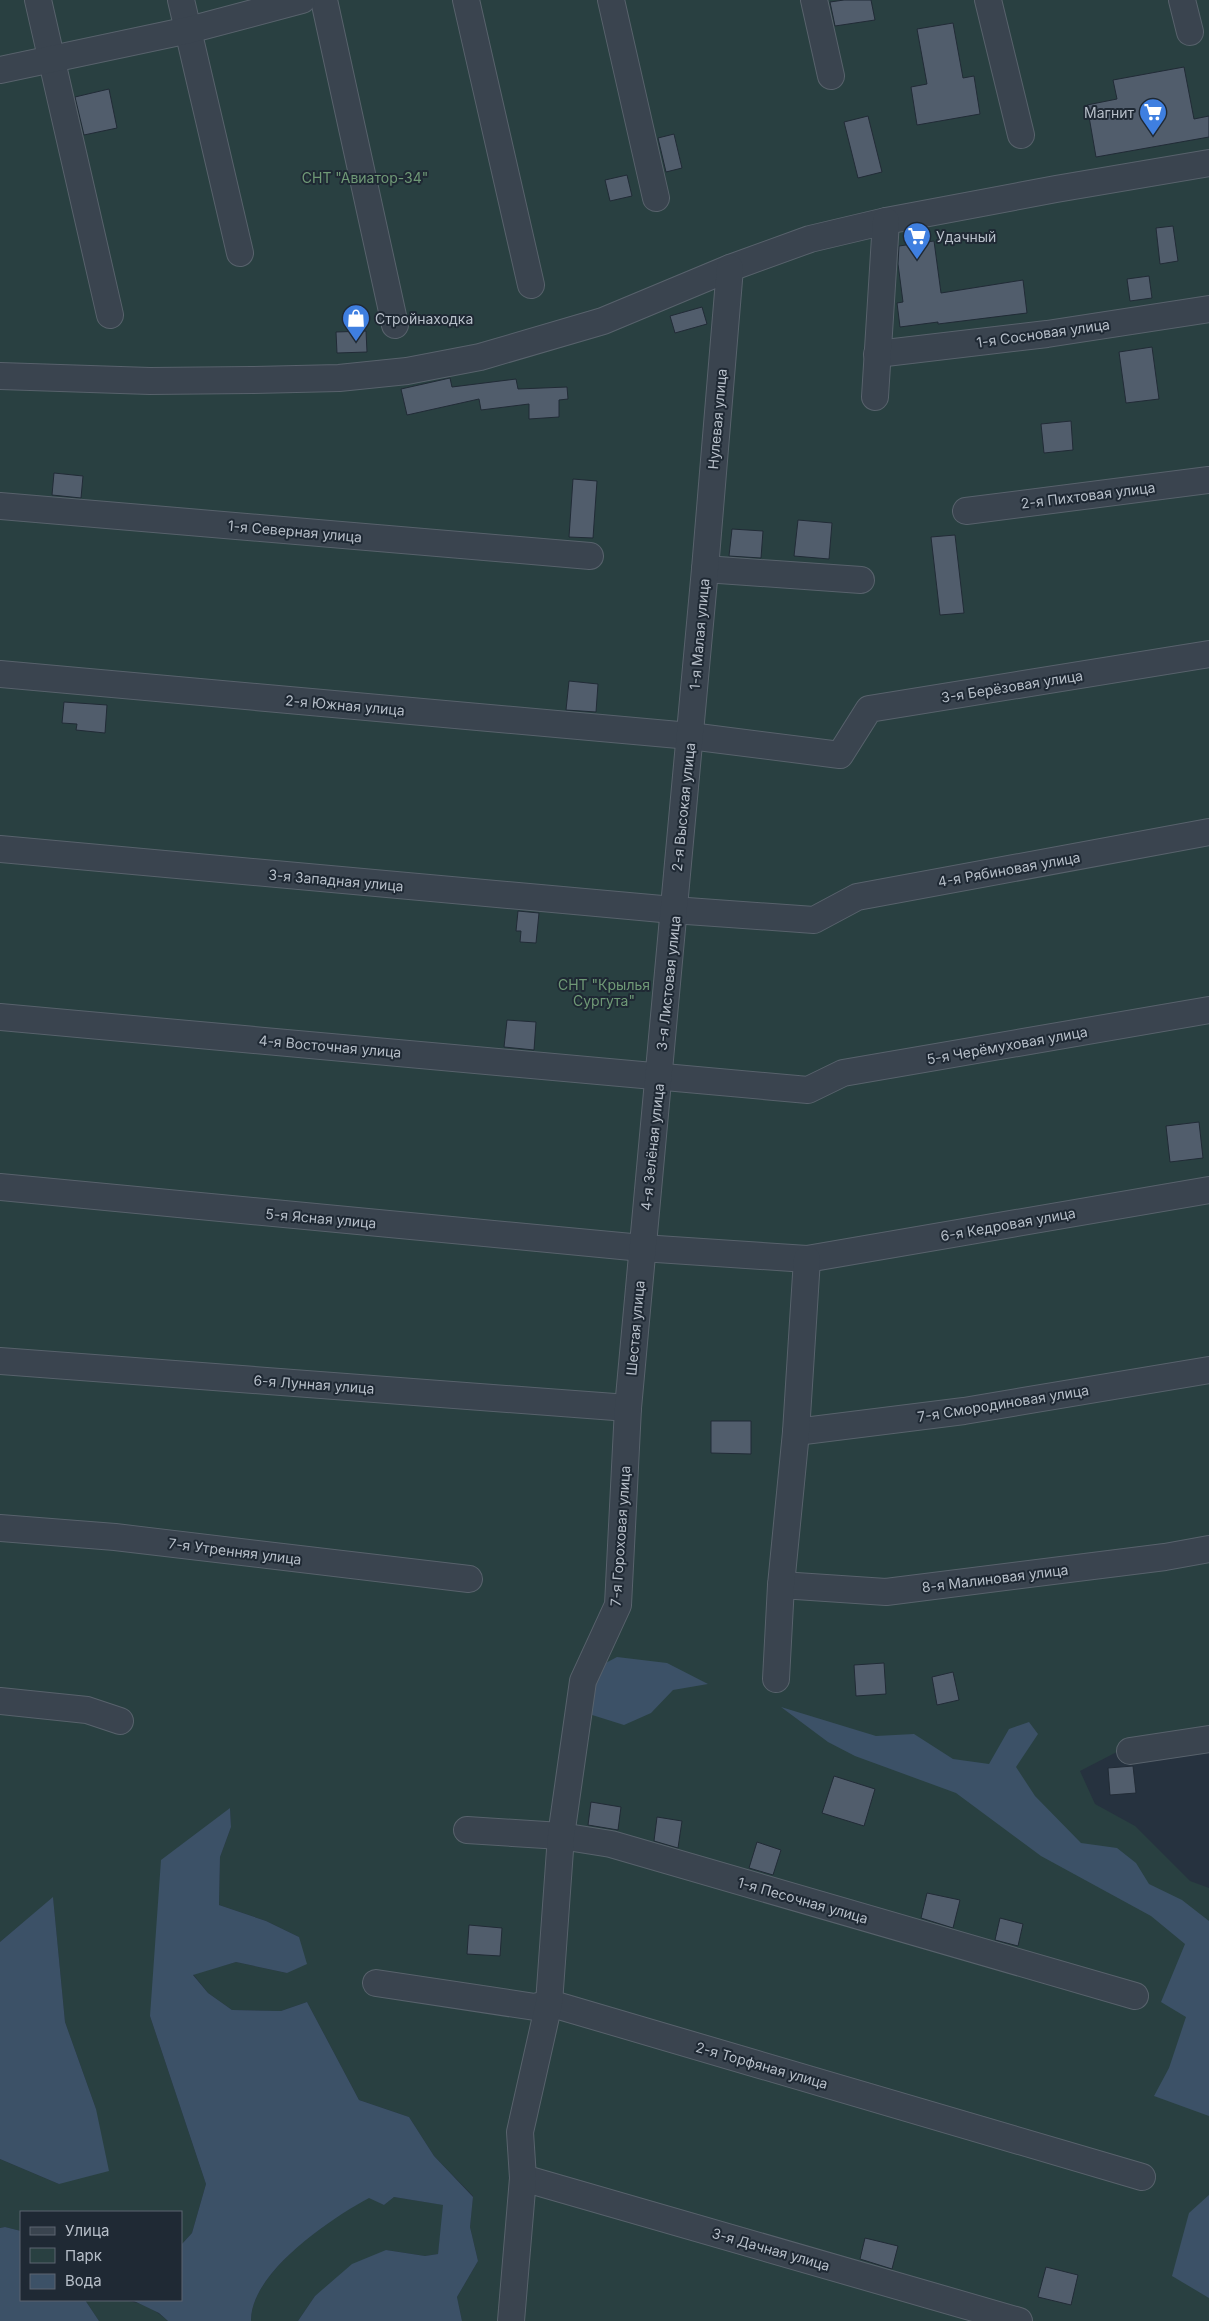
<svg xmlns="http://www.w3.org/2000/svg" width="1209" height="2321" font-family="Inter,sans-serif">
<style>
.green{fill:#294041}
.water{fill:#3c5167}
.building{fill:#515d6c;stroke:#212b36}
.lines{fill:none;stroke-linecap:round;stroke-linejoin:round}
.minor-casing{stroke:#58626c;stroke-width:28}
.minor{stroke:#3a444f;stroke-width:26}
.labels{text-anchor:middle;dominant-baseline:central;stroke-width:4;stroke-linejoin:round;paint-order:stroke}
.poi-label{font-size:14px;fill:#b7bfc9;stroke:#1f2934;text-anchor:start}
.park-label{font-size:14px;fill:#6f9976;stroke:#1f2934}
.street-label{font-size:14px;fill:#b7bfc9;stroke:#1f2934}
</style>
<rect width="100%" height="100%" fill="#26323f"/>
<g class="green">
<path d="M 0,0 L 1209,0 L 1209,1731 L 1138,1741 L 1080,1771 L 1095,1804 L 1135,1826 L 1190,1881 L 1209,1888 L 1209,2321 L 462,2321 L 457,2297 L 478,2261 L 470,2227 L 473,2196 L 434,2156 L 409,2117 L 359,2100 L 307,2002 L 281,2011 L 232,2010 L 208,1993 L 193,1974 L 236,1962 L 287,1973 L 299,1937 L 266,1921 L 219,1905 L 220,1857 L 231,1827 L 230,1808 L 150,2016 L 206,2184 L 192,2233 L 181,2245 L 181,2212 L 21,2212 L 21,2231 L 5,2227 L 0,2228 L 0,2159 L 59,2184 L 96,2109 L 65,2022 L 53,1898 L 0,1942 Z"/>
<path d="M 369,2197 L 384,2205 L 394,2197 L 444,2205 L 438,2254 L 425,2256 L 386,2250 L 315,2296 L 298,2321 L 251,2321 C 250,2273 330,2219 369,2197 Z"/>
<path d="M 85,2300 C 119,2300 140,2296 168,2321 L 99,2321 Z"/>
</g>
<g class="water">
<path d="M 617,1657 L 667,1663 L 708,1684 L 673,1690 L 651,1713 L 624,1725 L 589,1714 L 598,1667 Z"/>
<path d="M 781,1707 L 876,1736 L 914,1734 L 953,1759 L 989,1764 L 1009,1729 L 1029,1722 L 1038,1734 L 1016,1767 L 1035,1796 L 1081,1843 L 1117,1848 L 1136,1863 L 1149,1884 L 1182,1900 L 1209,1921 L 1209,2116 L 1154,2096 L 1169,2068 L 1186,2017 L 1161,2002 L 1185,1944 L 1151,1916 L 1041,1856 L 956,1793 L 855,1756 L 828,1742 Z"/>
<path d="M 230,1808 L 231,1827 L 220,1857 L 219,1905 L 266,1921 L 299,1937 L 307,1964 L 287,1973 L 236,1962 L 193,1975 L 208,1993 L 232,2010 L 281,2011 L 307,2002 L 359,2100 L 409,2117 L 434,2156 L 473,2197 L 470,2227 L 478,2261 L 457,2297 L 462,2321 L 298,2321 L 315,2296 L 352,2264 L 386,2250 L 425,2256 L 438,2254 L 443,2205 L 394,2197 L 384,2205 L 369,2198 C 330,2219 250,2273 251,2321 L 168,2321 L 159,2313 L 132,2300 L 181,2300 L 181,2245 L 192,2233 L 206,2184 L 150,2016 L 161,1860 Z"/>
<path d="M 53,1897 L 65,2022 L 96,2109 L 109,2171 L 59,2184 L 0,2159 L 0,1942 Z"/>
<path d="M 1209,2195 L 1209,2298 L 1172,2276 L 1189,2213 Z"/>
<path d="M 5,2227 L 21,2231 L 21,2300 L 85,2300 L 99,2321 L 0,2321 L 0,2228 Z"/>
</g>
<g class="building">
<path d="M 844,0 L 871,0 L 875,20 L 835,26 L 830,2 Z"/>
<path d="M 953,23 L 963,78 L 974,76 L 980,114 L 917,125 L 911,87 L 927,84 L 917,29 Z"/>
<path d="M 1184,67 L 1194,119 L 1209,116 L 1209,137 L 1096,157 L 1087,105 L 1117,99 L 1113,80 Z"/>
<path d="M 109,89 L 117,128 L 84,135 L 75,97 Z"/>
<path d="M 868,116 L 882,172 L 858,178 L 844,122 Z"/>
<path d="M 674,134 L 682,168 L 666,172 L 658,138 Z"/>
<path d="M 627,175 L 632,196 L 610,201 L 605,180 Z"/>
<path d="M 1173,226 L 1178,261 L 1160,264 L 1156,228 Z"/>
<path d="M 934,241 L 941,293 L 1023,280 L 1027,313 L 938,324 L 938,322 L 900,327 L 897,303 L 903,302 L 898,264 L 899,246 Z"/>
<path d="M 1149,276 L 1152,298 L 1130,301 L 1127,279 Z"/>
<path d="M 702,307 L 707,324 L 675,333 L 670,316 Z"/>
<path d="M 366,331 L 367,352 L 337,353 L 336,332 Z"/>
<path d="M 1152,347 L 1159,399 L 1126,403 L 1119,352 Z"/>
<path d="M 450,378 L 452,387 L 516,379 L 518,389 L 567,387 L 568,399 L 559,400 L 559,417 L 529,419 L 529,404 L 481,410 L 479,399 L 407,415 L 401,389 Z"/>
<path d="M 1071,421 L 1073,450 L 1044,453 L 1041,424 Z"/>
<path d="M 54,473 L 83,476 L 81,498 L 52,495 Z"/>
<path d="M 573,479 L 597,481 L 593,538 L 569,537 Z"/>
<path d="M 798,520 L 832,523 L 829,559 L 794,556 Z"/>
<path d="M 732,529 L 763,531 L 761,558 L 729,556 Z"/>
<path d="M 955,535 L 964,613 L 940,615 L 931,537 Z"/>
<path d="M 569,681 L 598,684 L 596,712 L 566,710 Z"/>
<path d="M 64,702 L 107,705 L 105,733 L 76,730 L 77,724 L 62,723 Z"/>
<path d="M 518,911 L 539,913 L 536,943 L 520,942 L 521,931 L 516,931 Z"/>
<path d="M 507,1020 L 536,1022 L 534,1050 L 504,1047 Z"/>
<path d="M 1199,1122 L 1203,1158 L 1170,1162 L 1166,1126 Z"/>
<path d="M 711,1421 L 751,1421 L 751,1454 L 711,1453 Z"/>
<path d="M 884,1663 L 886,1694 L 856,1696 L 854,1665 Z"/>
<path d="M 953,1672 L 959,1700 L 937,1705 L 932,1677 Z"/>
<path d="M 1133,1766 L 1136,1793 L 1110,1795 L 1108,1768 Z"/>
<path d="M 834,1776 L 875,1789 L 864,1826 L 822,1813 Z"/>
<path d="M 591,1802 L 621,1807 L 618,1830 L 588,1825 Z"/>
<path d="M 657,1817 L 682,1821 L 678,1848 L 654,1841 Z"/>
<path d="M 757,1842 L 781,1850 L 773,1875 L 749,1868 Z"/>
<path d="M 927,1893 L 960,1900 L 953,1928 L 921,1918 Z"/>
<path d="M 1000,1918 L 1023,1924 L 1018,1946 L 995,1940 Z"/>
<path d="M 469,1925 L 502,1928 L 500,1956 L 467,1954 Z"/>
<path d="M 865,2238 L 898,2246 L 892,2269 L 860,2259 Z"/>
<path d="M 1046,2267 L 1078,2275 L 1071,2305 L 1038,2297 Z"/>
</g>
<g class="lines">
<g class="minor-casing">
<g id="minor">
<path d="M 38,0 L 110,315"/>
<path d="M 181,0 L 240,253"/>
<path d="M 324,0 L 395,325"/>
<path d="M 466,0 L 531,285"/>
<path d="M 611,0 L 656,198"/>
<path d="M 814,0 L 831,76"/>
<path d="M 988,0 L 1021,135"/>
<path d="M 1182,0 L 1190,32"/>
<path d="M 0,70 L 189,30 L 302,0"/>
<path d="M 877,354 L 1047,334 L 1209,309"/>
<path d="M 0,376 L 150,381 L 252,380 L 339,378 L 407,371 L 480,357 L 603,321 L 730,268 L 810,239 L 886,221 L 1056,189 L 1209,163"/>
<path d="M 875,397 L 886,221"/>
<path d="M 0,506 L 590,556"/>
<path d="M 966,511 L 1209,480"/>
<path d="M 705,569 L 861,580"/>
<path d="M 0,674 L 690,736 L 840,755 L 869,709 L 1209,654"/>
<path d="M 0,849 L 673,910 L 814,920 L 857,897 L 1209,832"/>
<path d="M 0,1017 L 808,1090 L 843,1073 L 1209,1010"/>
<path d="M 0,1187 L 642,1248 L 807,1259 L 1209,1190"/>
<path d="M 0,1361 L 628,1408"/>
<path d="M 796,1432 L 964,1411 L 1209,1370"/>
<path d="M 0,1528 L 115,1537 L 469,1579"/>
<path d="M 781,1585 L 886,1592 L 1165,1557 L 1209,1549"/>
<path d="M 776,1679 L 781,1585 L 796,1432 L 807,1259"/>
<path d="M 0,1701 L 87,1710 L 120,1721"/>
<path d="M 1130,1751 L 1209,1739"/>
<path d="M 467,1830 L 561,1836 L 611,1844 L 1135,1996"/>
<path d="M 376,1983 L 535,2007 L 549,2003 L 1142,2177"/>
<path d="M 523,2178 L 1019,2321"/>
<path d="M 511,2321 L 523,2178 L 520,2132 L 549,2003 L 561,1836 L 583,1681 L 618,1605 L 628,1408 L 705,569 L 730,268"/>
</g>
</g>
<use href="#minor" class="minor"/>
</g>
<defs>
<g id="supermarket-pin" transform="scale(1.4375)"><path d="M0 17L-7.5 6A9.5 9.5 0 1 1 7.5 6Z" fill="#3f7fe0" stroke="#1f2934"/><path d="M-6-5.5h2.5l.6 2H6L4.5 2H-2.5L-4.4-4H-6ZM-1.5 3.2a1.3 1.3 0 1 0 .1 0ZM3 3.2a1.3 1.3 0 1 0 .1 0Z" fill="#fff"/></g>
<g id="shop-pin" transform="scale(1.4375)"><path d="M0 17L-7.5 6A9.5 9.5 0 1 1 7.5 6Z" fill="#3f7fe0" stroke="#1f2934"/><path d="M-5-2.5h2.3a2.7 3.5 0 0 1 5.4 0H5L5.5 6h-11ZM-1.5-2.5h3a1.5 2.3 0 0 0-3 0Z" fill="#fff"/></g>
</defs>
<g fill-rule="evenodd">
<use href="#supermarket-pin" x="1153" y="112"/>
<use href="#supermarket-pin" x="917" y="236"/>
<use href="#shop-pin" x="356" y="318"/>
</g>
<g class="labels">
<g class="poi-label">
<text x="1134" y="112" text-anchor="end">Магнит</text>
<text x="936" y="236">Удачный</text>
<text x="375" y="318">Стройнаходка</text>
</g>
<g class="park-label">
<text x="365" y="177">СНТ "Авиатор-34"</text>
<text x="604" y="984">CНТ "Крылья<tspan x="604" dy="16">Сургута"</tspan></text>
</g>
<g class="street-label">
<text transform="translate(1043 333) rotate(-8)">1-я Сосновая улица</text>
<text transform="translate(717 419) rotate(-85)">Нулевая улица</text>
<text transform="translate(1088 495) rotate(-7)">2-я Пихтовая улица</text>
<text transform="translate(295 531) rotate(5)">1-я Северная улица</text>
<text transform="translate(699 634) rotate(-85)">1-я Малая улица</text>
<text transform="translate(1012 686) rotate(-9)">3-я Берёзовая улица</text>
<text transform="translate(345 705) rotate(5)">2-я Южная улица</text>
<text transform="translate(683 807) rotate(-84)">2-я Высокая улица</text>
<text transform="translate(1009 869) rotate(-10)">4-я Рябиновая улица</text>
<text transform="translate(336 880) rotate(5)">3-я Западная улица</text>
<text transform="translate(668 983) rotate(-84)">3-я Листовая улица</text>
<text transform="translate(1007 1045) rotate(-10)">5-я Черёмуховая улица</text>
<text transform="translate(330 1046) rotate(5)">4-я Восточная улица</text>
<text transform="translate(652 1147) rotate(-84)">4-я Зелёная улица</text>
<text transform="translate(321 1218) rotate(5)">5-я Ясная улица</text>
<text transform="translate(1008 1224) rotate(-10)">6-я Кедровая улица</text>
<text transform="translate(635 1328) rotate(-85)">Шестая улица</text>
<text transform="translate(314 1384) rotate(4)">6-я Лунная улица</text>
<text transform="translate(1003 1403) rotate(-9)">7-я Смородиновая улица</text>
<text transform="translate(620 1536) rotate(-86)">7-я Гороховая улица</text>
<text transform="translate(235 1551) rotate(7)">7-я Утренняя улица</text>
<text transform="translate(995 1578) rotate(-7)">8-я Малиновая улица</text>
<text transform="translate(803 1900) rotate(16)">1-я Песочная улица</text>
<text transform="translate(762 2065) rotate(16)">2-я Торфяная улица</text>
<text transform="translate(771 2249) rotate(16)">3-я Дачная улица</text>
</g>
</g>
<rect x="20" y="2211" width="162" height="90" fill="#1f2934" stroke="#5c6570"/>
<rect x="30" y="2227" width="25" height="8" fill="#3a444f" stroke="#5c6570"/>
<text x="65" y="2236" font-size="15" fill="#b7bfc9">Улица</text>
<rect x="30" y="2248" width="25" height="15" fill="#294041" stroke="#5c6570"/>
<text x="65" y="2261" font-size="15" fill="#b7bfc9">Парк</text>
<rect x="30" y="2274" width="25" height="15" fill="#3c5167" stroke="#5c6570"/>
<text x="65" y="2286" font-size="15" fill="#b7bfc9">Вода</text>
</svg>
